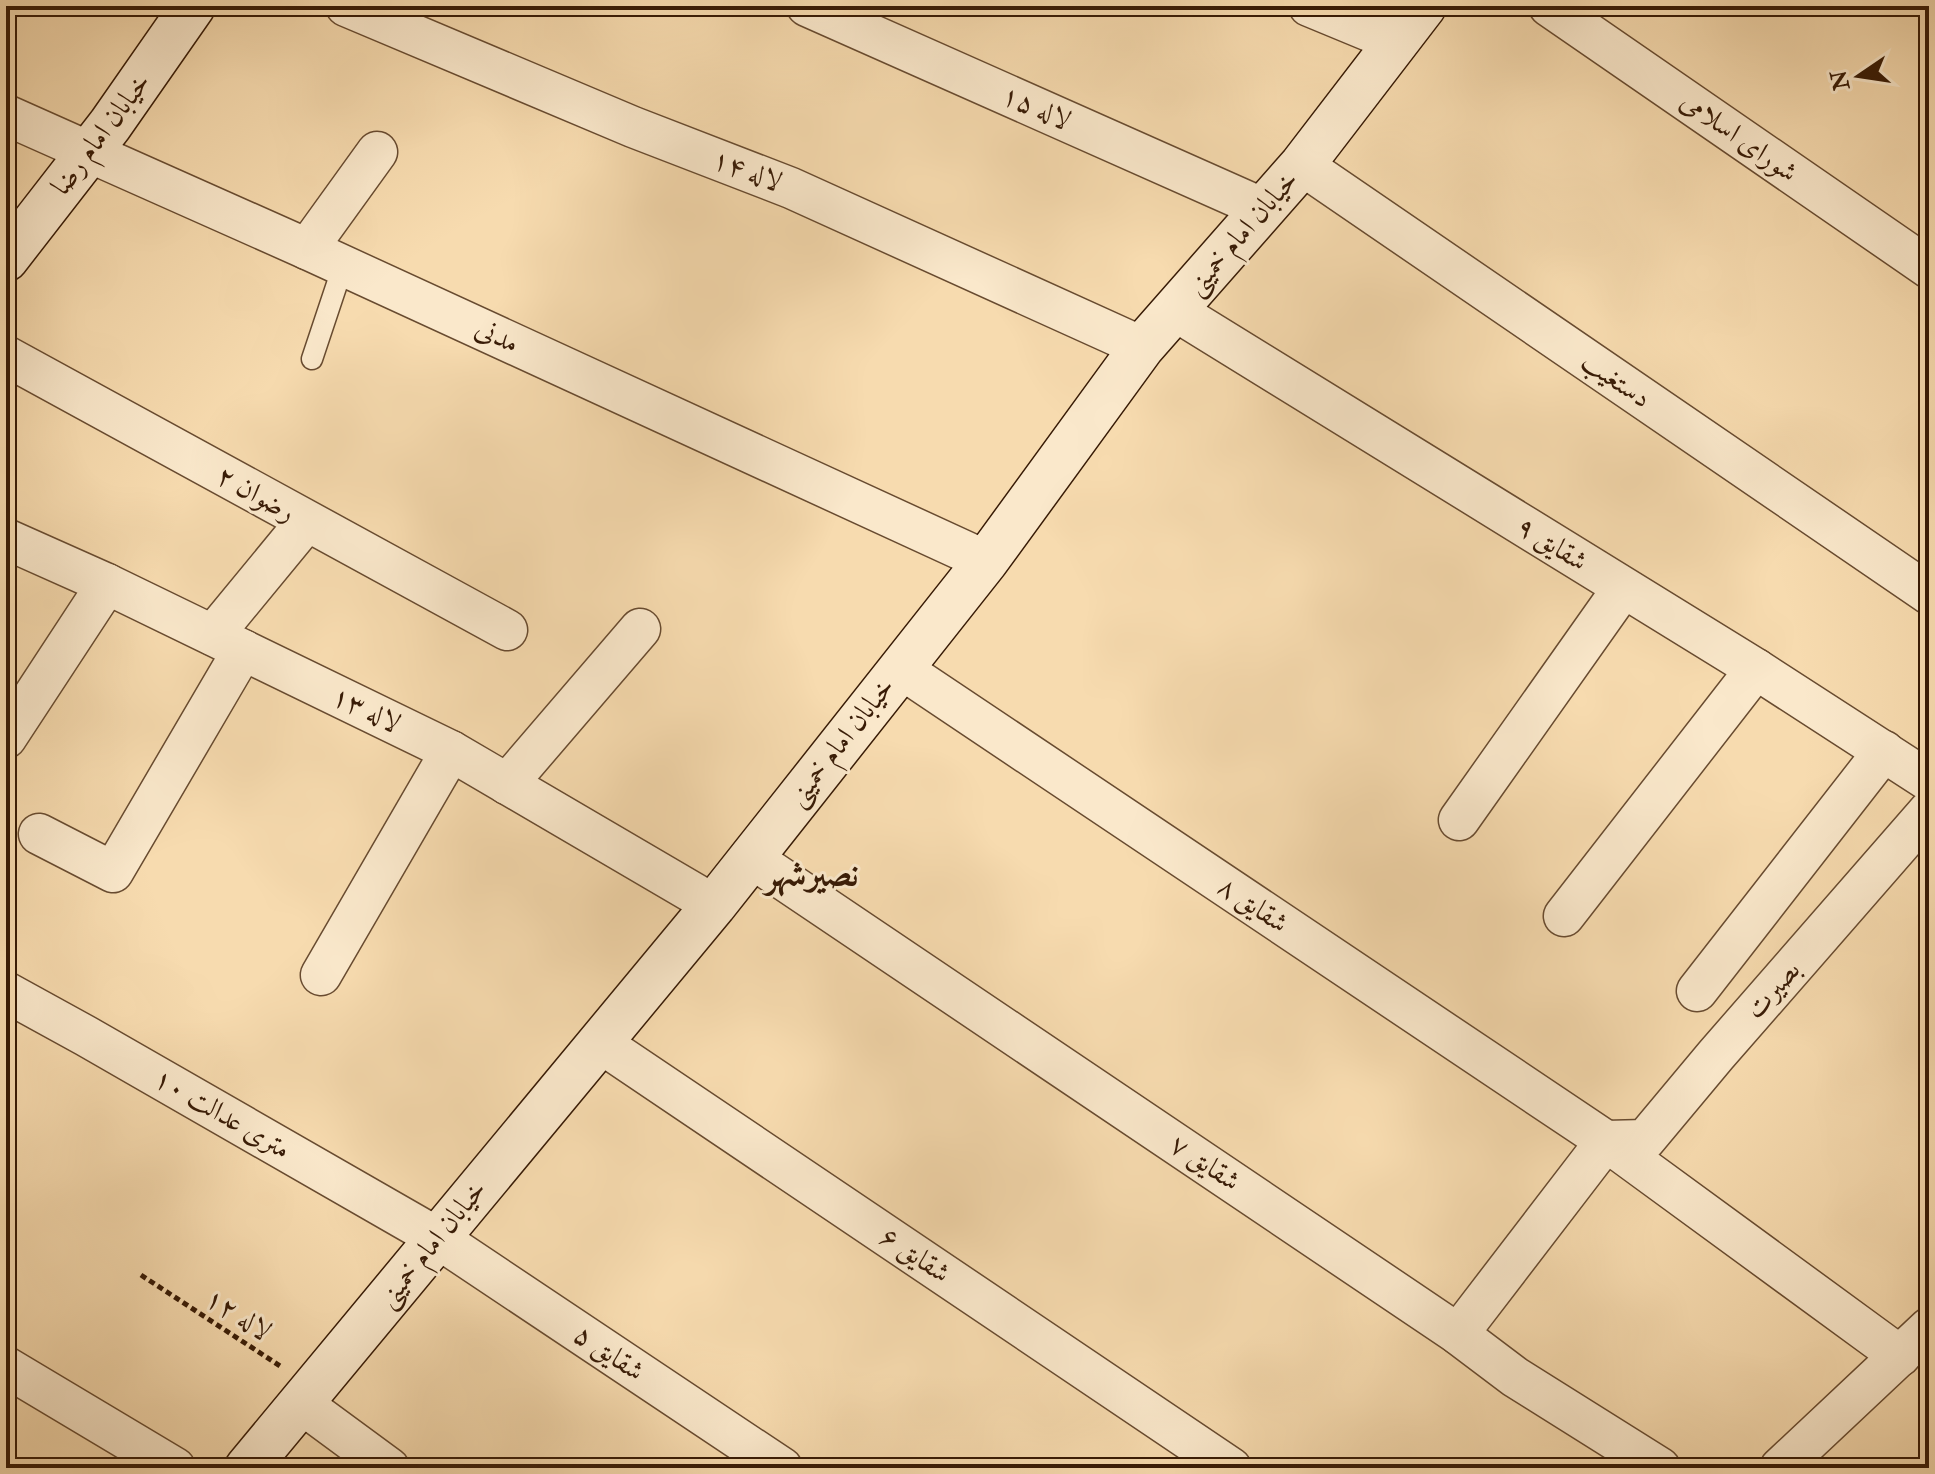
<svg xmlns="http://www.w3.org/2000/svg" width="1935" height="1474" font-family="'IM FELL Double Pica',Amiri,serif">
<style>
.lines{fill:none;stroke-linecap:round;stroke-linejoin:round}
.lane-casing{stroke:#684b30;stroke-width:23}
.street-casing{stroke:#684b30;stroke-width:43}
.secondary-casing{stroke:#381b06;stroke-width:47}
.path{stroke:#381b06;stroke-width:5;stroke-dasharray:6 4;stroke-linecap:butt}
.lane{stroke:#fae8cb;stroke-width:20}
.street{stroke:#fae8cb;stroke-width:40}
.secondary{stroke:#fae8cb;stroke-width:44}
.labels{text-anchor:middle;dominant-baseline:central;stroke-width:6;stroke-linejoin:round;paint-order:stroke}
.street-label{font-size:28px;fill:#381b06;stroke:#fae8cb}
.district-label{font-size:36px;font-weight:bold;fill:#381b06;stroke:#fae8cb}
</style>
<rect width="100%" height="100%" fill="#f7dbaf"/>
<filter id="stains"><feTurbulence type="fractalNoise" baseFrequency=".0025" numOctaves="4"/><feColorMatrix values="0 0 0 0 .2 0 0 0 0 .09 0 0 0 0 .02 0 0 0 .5 -.17"/></filter>
<radialGradient id="worn" r=".72"><stop offset=".6" stop-color="#630" stop-opacity="0"/><stop offset="1" stop-color="#630" stop-opacity=".3"/></radialGradient>
<g class="lines">
<g class="lane-casing">
<path id="lane" d="M 312,359 L 343,266"/>
</g>
<g class="street-casing">
<g id="street">
<path d="M 346,6 L 633,127 L 791,188 L 1142,347"/>
<path d="M 807,6 L 1264,209"/>
<path d="M 1309,6 L 1396,42"/>
<path d="M 1549,6 L 1929,268"/>
<path d="M 6,115 L 307,249 L 986,561"/>
<path d="M 1302,165 L 1929,594"/>
<path d="M 307,249 L 377,152"/>
<path d="M 1174,310 L 1756,669 L 1929,781"/>
<path d="M 6,356 L 507,630"/>
<path d="M 6,539 L 107,584 L 451,751 L 714,905"/>
<path d="M 213,635 L 306,522"/>
<path d="M 900,668 L 1606,1141 L 1900,1356"/>
<path d="M 6,738 L 107,584"/>
<path d="M 507,784 L 640,629"/>
<path d="M 1459,820 L 1623,588"/>
<path d="M 39,834 L 113,872 L 243,650"/>
<path d="M 750,857 L 1458,1334 L 1515,1377 L 1660,1468"/>
<path d="M 1564,916 L 1756,669"/>
<path d="M 321,975 L 451,751"/>
<path d="M 1697,991 L 1884,751"/>
<path d="M 6,992 L 86,1036 L 436,1237 L 782,1468"/>
<path d="M 599,1042 L 1231,1468"/>
<path d="M 1606,1141 L 1645,1140 L 1716,1055 L 1929,811"/>
<path d="M 1458,1334 L 1606,1141"/>
<path d="M 6,1367 L 175,1468"/>
<path d="M 302,1404 L 389,1468"/>
<path d="M 1780,1468 L 1929,1328"/>
</g>
</g>
<g class="secondary-casing">
<g id="secondary">
<path d="M 6,259 L 110,125 L 193,6"/>
<path d="M 247,1468 L 714,905 L 986,561 L 1142,347 L 1302,165 L 1424,6"/>
</g>
</g>
<path class="path" d="M 141,1275 L 280,1366"/>
<use href="#lane" class="lane"/>
<use href="#street" class="street"/>
<use href="#secondary" class="secondary"/>
</g>
<g class="labels">
<g class="street-label">
<text transform="translate(1036 108) rotate(24)">لاله ۱۵</text>
<text transform="translate(101 134) rotate(-53)">خیابان امام رضا</text>
<text transform="translate(1739 137) rotate(35)">شورای اسلامی</text>
<text transform="translate(747 171) rotate(21)">لاله ۱۴</text>
<text transform="translate(1242 233) rotate(-49)">خیابان امام خمینی</text>
<text transform="translate(497 336) rotate(25)">مدنی</text>
<text transform="translate(1616 380) rotate(34)">دستغیب</text>
<text transform="translate(256 494) rotate(29)">رضوان ۲</text>
<text transform="translate(1552 544) rotate(32)">شقایق ۹</text>
<text transform="translate(366 710) rotate(26)">لاله ۱۳</text>
<text transform="translate(841 742) rotate(-52)">خیابان امام خمینی</text>
<text transform="translate(1253 905) rotate(34)">شقایق ۸</text>
<text transform="translate(1773 990) rotate(-49)">بصیرت</text>
<text transform="translate(222 1114) rotate(30)">۱۰ متری عدالت</text>
<text transform="translate(1205 1163) rotate(34)">شقایق ۷</text>
<text transform="translate(432 1244) rotate(-51)">خیابان امام خمینی</text>
<text transform="translate(915 1255) rotate(34)">شقایق ۶</text>
<text transform="translate(238 1315) rotate(33)">لاله ۱۲</text>
<text transform="translate(609 1353) rotate(34)">شقایق ۵</text>
</g>
<g class="district-label">
<text x="812" y="873">نصیرشهر</text>
</g>
</g>
<rect width="1935" height="1474" fill="none" stroke="#f7dbaf" stroke-width="32"/>
<rect x="8" y="8" width="1919" height="1458" fill="none" stroke="#381b06" stroke-width="4"/>
<rect x="16" y="16" width="1903" height="1442" fill="none" stroke="#381b06" stroke-width="2"/>
<g transform="translate(1859 76) rotate(257)" stroke="#fae8cb" stroke-width="6" paint-order="stroke">
<path d="M0-6L14 30L0 20L-14 30Z" fill="#381b06"/>
<text y="-12" font-size="22" font-weight="bold" text-anchor="middle" fill="#381b06">N</text>
</g>
<rect width="100%" height="100%" filter="url(#stains)"/>
<rect width="100%" height="100%" fill="url(#worn)"/>
</svg>
